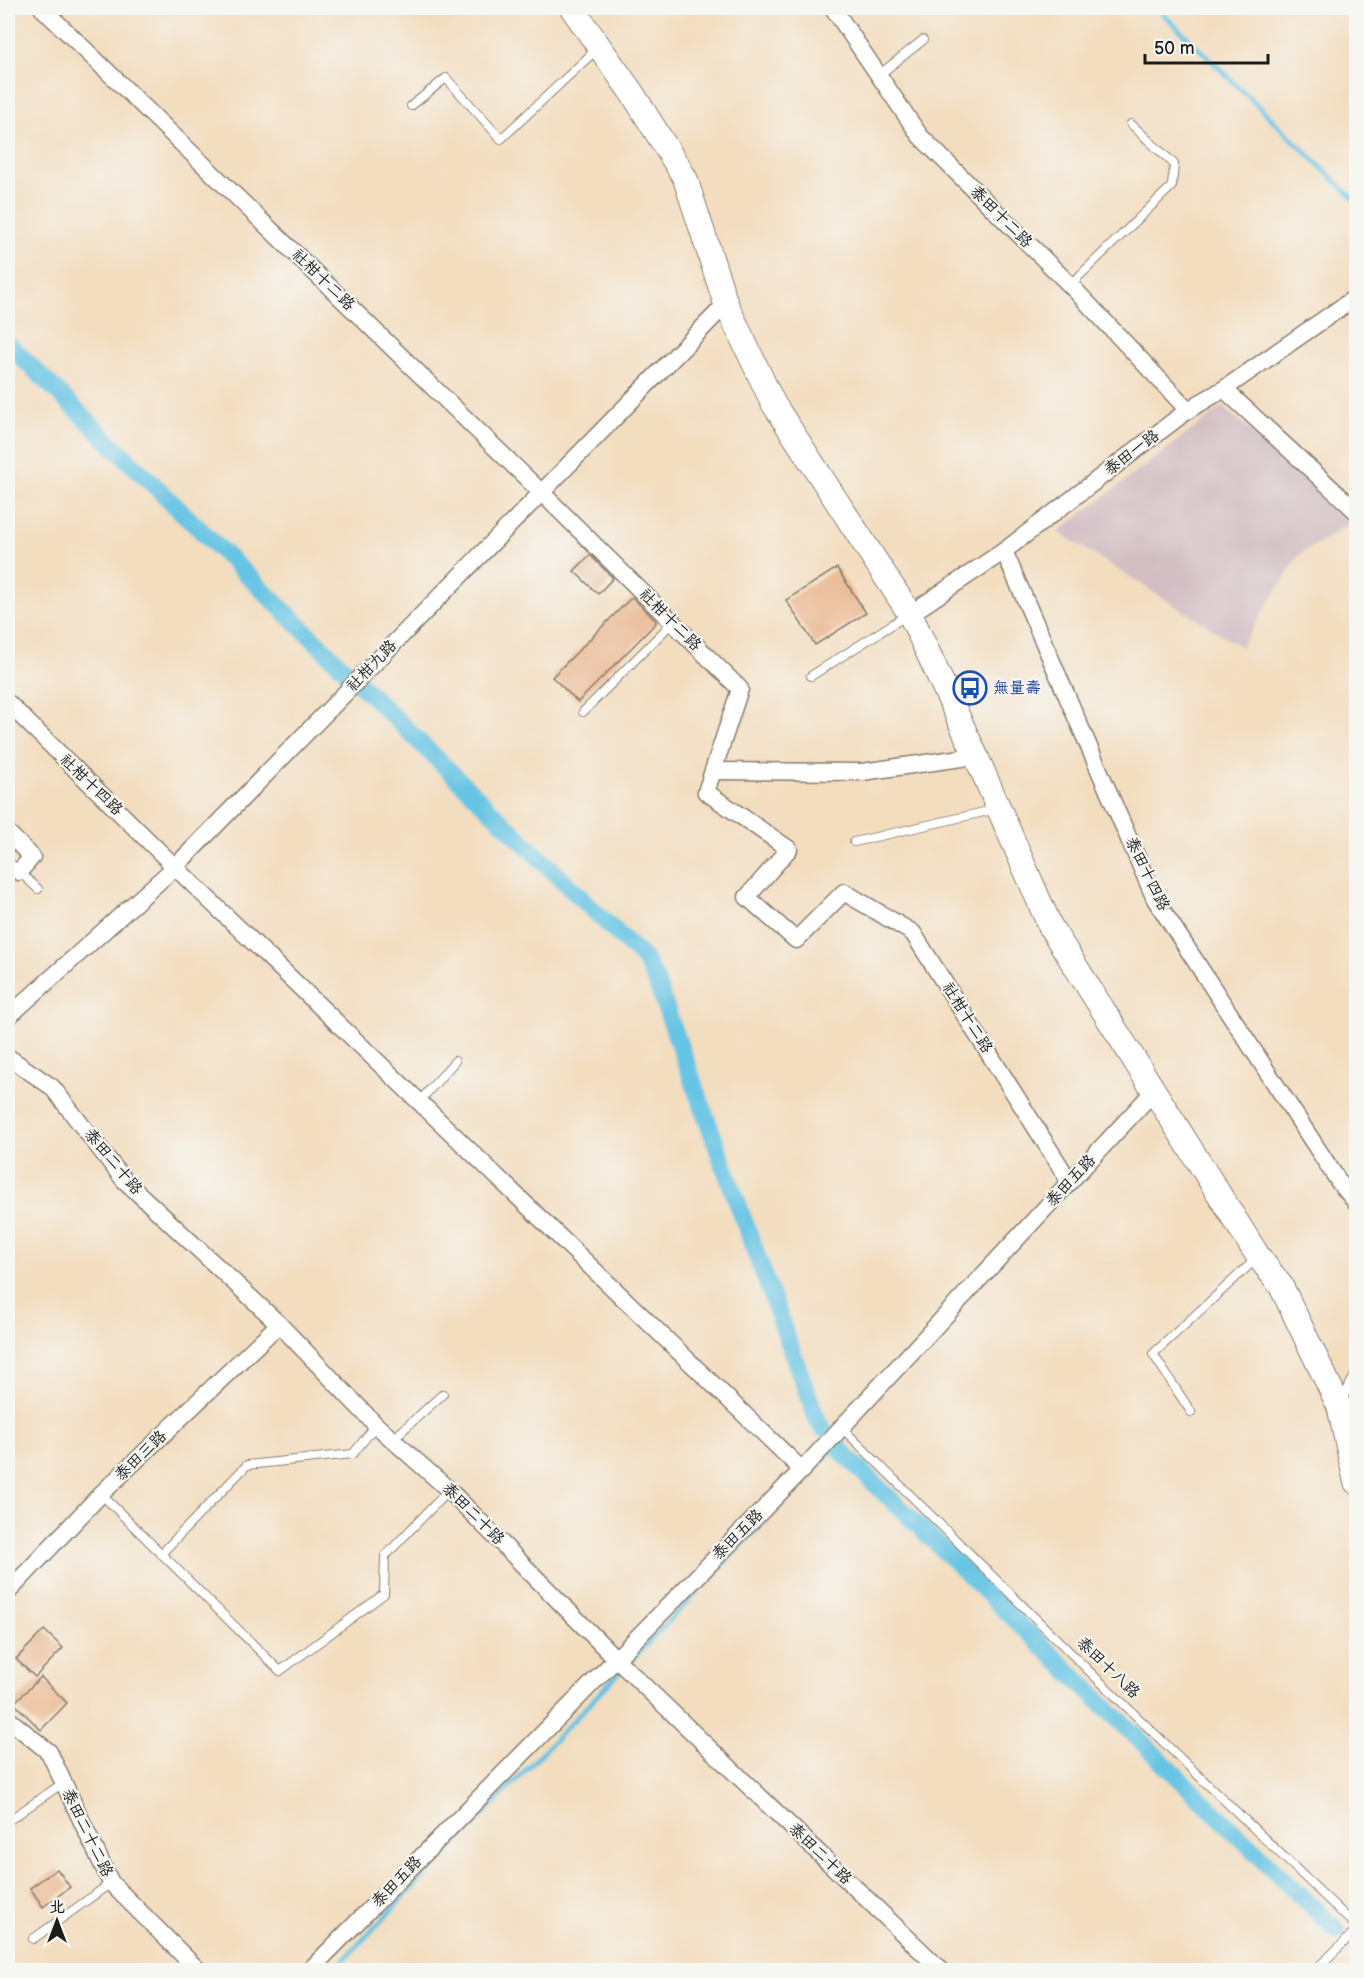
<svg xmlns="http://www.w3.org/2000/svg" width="1364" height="1978" font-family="'Balsamiq Sans','LXGW WenKai TC',sans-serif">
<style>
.industrial{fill:#d2bec3}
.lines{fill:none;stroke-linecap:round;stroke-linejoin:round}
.stream{stroke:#66c4e4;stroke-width:5}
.canal{stroke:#66c4e4;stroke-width:18}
.building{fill:#eab58d}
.lane-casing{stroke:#887c6e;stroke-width:10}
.street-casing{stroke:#887c6e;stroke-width:19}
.secondary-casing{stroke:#887c6e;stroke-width:26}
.lane{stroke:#fff;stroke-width:8}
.street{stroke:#fff;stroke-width:16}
.secondary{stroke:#fff;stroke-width:24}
.labels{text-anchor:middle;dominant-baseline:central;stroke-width:4.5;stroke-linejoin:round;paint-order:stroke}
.street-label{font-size:16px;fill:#1c1c1c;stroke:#f6f6f2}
.transit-label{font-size:16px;fill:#164399;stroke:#f6f6f2;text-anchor:start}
</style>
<rect width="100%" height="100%" fill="#f6f6f2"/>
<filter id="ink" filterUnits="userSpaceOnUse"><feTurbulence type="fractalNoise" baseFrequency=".0167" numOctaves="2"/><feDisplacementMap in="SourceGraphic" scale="12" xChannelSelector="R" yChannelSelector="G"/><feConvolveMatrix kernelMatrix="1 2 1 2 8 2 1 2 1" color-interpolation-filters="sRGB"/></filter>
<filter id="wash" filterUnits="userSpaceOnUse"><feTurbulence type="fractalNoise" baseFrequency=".008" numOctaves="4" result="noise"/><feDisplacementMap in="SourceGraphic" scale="24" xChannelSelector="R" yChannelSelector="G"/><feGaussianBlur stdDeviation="1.35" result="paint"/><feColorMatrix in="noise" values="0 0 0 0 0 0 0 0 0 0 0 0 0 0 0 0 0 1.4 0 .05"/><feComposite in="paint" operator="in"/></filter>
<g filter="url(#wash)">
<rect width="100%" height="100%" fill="#f3ddbf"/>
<path class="industrial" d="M 1222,407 L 1356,514 L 1356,520 L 1300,554 L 1241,647 L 1058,532 Z"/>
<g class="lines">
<g class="stream">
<path d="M 1157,8 L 1356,201"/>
<path d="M 810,1473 L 837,1445"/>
<path d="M 334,1970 L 804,1480"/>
</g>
<g class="canal">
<path d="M 8,344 L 644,959 L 656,981 L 818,1422 L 823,1428"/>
<path d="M 836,1444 L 845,1455 L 1337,1931"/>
</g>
</g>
<g id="blocks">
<g class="building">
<path d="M 590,555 L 613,578 L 598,594 L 574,571 Z"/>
<path d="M 837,568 L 866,613 L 815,645 L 786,600 Z"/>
<path d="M 632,597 L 656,621 L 656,623 L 578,702 L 552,677 Z"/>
<path d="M 44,1630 L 63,1648 L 35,1677 L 16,1659 Z"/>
<path d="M 41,1677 L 67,1703 L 41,1730 L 14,1703 Z"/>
<path d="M 57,1869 L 70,1887 L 43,1907 L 30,1888 Z"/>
</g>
</g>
</g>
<g filter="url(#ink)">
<use href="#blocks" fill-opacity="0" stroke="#887c6e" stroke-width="1.5"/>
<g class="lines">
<g class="lane-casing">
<g id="lane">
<path d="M 879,75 L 923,40"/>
<path d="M 411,106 L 446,78 L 501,139 L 598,48"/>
<path d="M 1070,285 L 1172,186 L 1174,164 L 1131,124"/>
<path d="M 811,676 L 907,615"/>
<path d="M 583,712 L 673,622"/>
<path d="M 854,842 L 997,809"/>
<path d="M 8,861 L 38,889"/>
<path d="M 419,1102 L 455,1061"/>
<path d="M 1341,1402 L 1356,1373"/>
<path d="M 1191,1412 L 1153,1354 L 1256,1259"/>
<path d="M 842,1428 L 1088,1670 L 1356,1926"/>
<path d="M 393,1439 L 443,1394"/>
<path d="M 101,1494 L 280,1671 L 384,1594 L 385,1556 L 449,1490"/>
<path d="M 161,1554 L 247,1465 L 353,1454 L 376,1425"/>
<path d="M 8,1821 L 63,1783"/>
<path d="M 33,1939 L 111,1883"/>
<path d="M 1315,1970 L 1356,1931"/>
</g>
</g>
<g class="street-casing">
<g id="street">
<path d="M 42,8 L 542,493 L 740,689 L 706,792 L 789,849 L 747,897 L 796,940 L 844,892 L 913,933 L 1070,1182"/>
<path d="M 833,8 L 920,136 L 1076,291 L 1188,410"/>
<path d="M 1224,389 L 1356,511"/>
<path d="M 1004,551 L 1155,899 L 1339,1182 L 1356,1202"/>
<path d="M 910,614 L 1004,551 L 1188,410 L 1224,389 L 1356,297"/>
<path d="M 8,703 L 175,867 L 802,1470"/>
<path d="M 713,771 L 862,772 L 976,756"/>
<path d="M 8,833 L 32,857 L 19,872"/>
<path d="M 8,1017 L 175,867 L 726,304"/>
<path d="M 8,1057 L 52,1087 L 124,1180 L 279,1324 L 376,1425 L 449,1490 L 616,1659 L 941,1970"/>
<path d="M 8,1592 L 101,1494 L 279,1324"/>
<path d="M 8,1719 L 49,1752 L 111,1883 L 198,1970"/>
<path d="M 310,1970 L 802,1470 L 1155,1090"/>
</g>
</g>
<g class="secondary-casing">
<path id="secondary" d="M 572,8 L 634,96 L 685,178 L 726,304 L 773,403 L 910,614 L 976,756 L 1050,926 L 1258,1256 L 1281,1286 L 1339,1406 L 1356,1482"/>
</g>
<use href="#lane" class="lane"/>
<use href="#street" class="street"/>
<use href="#secondary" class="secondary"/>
</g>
</g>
<defs>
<g id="bus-ring" transform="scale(1.725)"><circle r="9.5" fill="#f6f6f2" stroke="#1a4fb4" stroke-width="1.5"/><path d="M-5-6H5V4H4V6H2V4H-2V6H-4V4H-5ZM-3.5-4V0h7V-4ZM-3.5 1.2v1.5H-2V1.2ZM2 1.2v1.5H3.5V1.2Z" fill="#1a4fb4"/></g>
</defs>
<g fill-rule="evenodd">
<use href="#bus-ring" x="970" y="688"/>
</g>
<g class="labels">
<g class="street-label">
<text transform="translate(1001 217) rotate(45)">泰田十二路</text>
<text transform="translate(323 280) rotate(44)">社柑十二路</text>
<text transform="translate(1132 453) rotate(-37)">泰田一路</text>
<text transform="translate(670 620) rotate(45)">社柑十二路</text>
<text transform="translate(372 666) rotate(-46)">社柑九路</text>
<text transform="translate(91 785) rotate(44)">社柑十四路</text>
<text transform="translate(1147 874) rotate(64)">泰田十四路</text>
<text transform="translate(967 1018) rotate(58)">社柑十二路</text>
<text transform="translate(113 1162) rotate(50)">泰田二十路</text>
<text transform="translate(1071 1181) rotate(-47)">泰田五路</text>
<text transform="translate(141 1456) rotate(-44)">泰田三路</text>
<text transform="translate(473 1514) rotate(45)">泰田二十路</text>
<text transform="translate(738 1535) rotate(-45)">泰田五路</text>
<text transform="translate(1108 1668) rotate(44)">泰田十八路</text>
<text transform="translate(87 1833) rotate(64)">泰田二十二路</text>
<text transform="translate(820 1854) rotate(44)">泰田二十路</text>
<text transform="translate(397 1882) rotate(-46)">泰田五路</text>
</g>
<g class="transit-label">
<text x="993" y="688">無量壽</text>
</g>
</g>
<rect width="1364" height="1978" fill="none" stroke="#f6f6f2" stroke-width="30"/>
<g transform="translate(57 1921)" stroke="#f6f6f2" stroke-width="4.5" paint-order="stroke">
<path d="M0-4.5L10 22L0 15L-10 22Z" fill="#1c1c1c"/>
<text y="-9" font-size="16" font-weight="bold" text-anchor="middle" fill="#1c1c1c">北</text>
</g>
<path d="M1145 54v9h123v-9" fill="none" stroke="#1c1c1c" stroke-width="3"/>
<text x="1154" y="54" font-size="18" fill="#1c1c1c" stroke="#f6f6f2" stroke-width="4.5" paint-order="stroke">50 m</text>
</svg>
